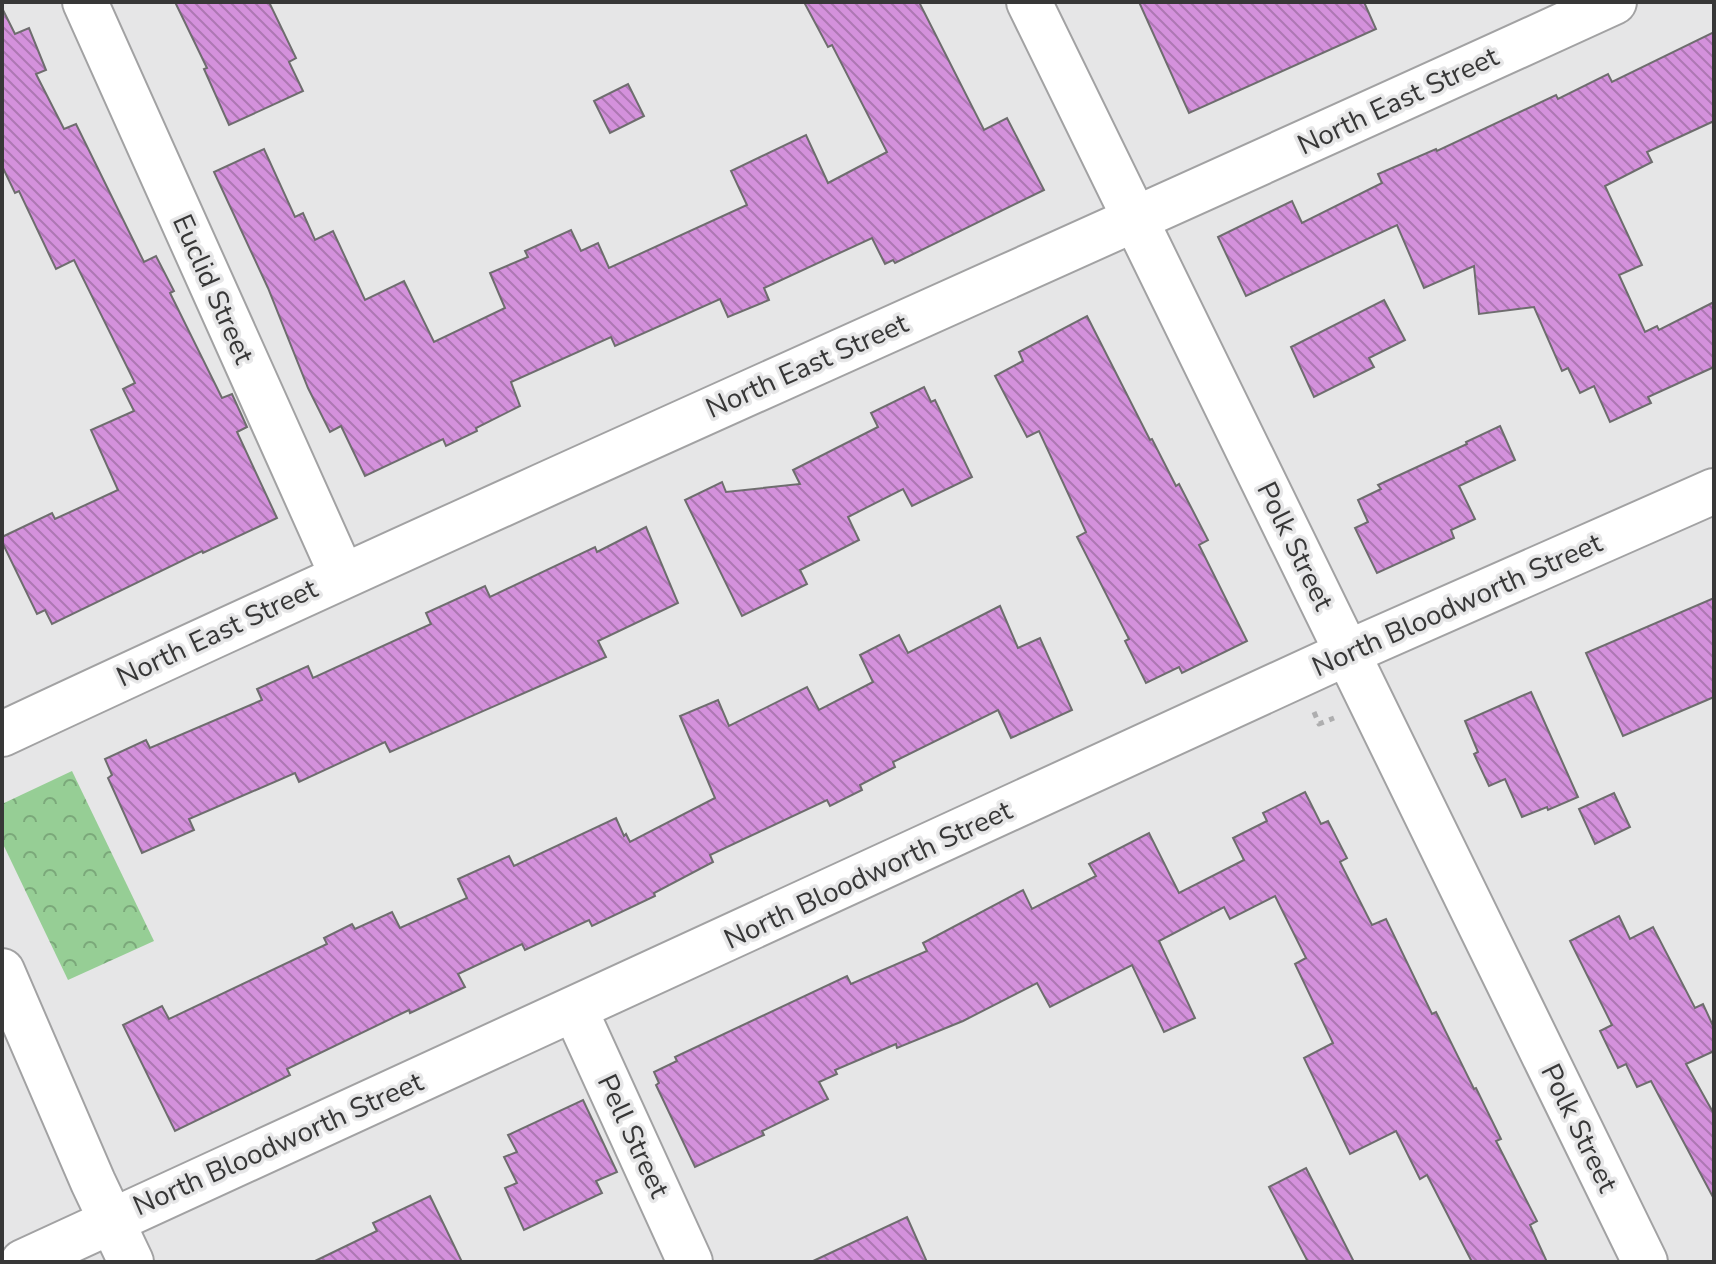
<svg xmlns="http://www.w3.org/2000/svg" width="1716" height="1264" font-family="'Nunito Sans',sans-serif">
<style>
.forest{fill:url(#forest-crowns)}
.building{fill:url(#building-back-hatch);stroke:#6e6d6e;stroke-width:2}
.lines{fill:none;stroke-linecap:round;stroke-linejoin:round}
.minor-casing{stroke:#a2a2a3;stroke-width:48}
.tertiary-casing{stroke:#a2a2a3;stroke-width:48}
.path{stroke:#aeaeaf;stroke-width:5;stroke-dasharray:6 6;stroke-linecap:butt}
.minor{stroke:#fff;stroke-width:44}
.tertiary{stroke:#fff;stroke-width:44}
.labels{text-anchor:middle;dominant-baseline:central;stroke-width:7;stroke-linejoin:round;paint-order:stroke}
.street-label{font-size:28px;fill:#373737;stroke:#e6e6e7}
</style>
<defs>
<pattern id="forest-crowns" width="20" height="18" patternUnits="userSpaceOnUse" patternTransform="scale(2)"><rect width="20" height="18" fill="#96ce95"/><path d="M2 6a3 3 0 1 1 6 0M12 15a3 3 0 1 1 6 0" fill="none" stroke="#7ba87a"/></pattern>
<pattern id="building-back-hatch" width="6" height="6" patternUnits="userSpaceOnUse" patternTransform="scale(2)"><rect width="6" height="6" fill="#d491dc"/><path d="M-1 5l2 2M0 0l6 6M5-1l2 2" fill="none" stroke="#ad77b3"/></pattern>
</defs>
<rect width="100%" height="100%" fill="#e6e6e7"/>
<path class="forest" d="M 72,771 L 154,941 L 68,980 L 2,842 L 2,804 Z"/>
<g class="building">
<path d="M 175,2 L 269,2 L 296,58 L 289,62 L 303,91 L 229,125 L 204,69 L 207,68 Z"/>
<path d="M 804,2 L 919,2 L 984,130 L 1007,118 L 1044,190 L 895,263 L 893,260 L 885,264 L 872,238 L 764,288 L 769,300 L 728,317 L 720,299 L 615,346 L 611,337 L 511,382 L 520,406 L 476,428 L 477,431 L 446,446 L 443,439 L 365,476 L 341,426 L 330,432 L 308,388 L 268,288 L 214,172 L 264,149 L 295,217 L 303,213 L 315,240 L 333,231 L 365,300 L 404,281 L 434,342 L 505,308 L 490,273 L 528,257 L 525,251 L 571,230 L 581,251 L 598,243 L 609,268 L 747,205 L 731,171 L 806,135 L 828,183 L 887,152 L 832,45 L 828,47 Z"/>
<path d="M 1139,2 L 1364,2 L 1376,29 L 1189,113 Z"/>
<path d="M 2,8 L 15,34 L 29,28 L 46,70 L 36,74 L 64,129 L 76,124 L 144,262 L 156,256 L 174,291 L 170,293 L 222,398 L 232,394 L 247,427 L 237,432 L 277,518 L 203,553 L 202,551 L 52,624 L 45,610 L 37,614 L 2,542 L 2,537 L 52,513 L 55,519 L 118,490 L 91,430 L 134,411 L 123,389 L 135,383 L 74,260 L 56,269 L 19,191 L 15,193 L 2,166 Z"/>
<path d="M 1714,32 L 1714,121 L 1647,152 L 1652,162 L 1605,186 L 1642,265 L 1619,275 L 1645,332 L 1657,326 L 1659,330 L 1714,302 L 1714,367 L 1648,397 L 1651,403 L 1610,422 L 1594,386 L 1580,393 L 1568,368 L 1562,371 L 1534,307 L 1479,314 L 1474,266 L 1424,288 L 1397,225 L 1246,296 L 1218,237 L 1292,201 L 1302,223 L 1382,183 L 1378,174 L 1436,149 L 1437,151 L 1556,95 L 1558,99 L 1608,74 L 1612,82 Z"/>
<path d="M 628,84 L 644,116 L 610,133 L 594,101 Z"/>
<path d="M 1384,300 L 1405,340 L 1369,358 L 1374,367 L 1314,397 L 1291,347 Z"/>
<path d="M 1087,316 L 1150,440 L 1152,439 L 1176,486 L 1179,484 L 1208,540 L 1199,545 L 1247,641 L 1182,673 L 1179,667 L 1146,683 L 1125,641 L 1129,639 L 1077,537 L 1086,532 L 1039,431 L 1027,437 L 995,376 L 1023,361 L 1019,352 Z"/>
<path d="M 924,387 L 931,402 L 935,400 L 972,477 L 912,506 L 903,489 L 848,517 L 859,540 L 800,570 L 807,584 L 742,616 L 685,500 L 722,482 L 726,492 L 800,484 L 793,470 L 878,427 L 871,413 Z"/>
<path d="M 1500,426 L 1515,460 L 1459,486 L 1475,519 L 1451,530 L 1454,538 L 1377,573 L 1355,528 L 1368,522 L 1358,500 L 1381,489 L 1378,485 L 1467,444 L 1466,442 Z"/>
<path d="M 646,527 L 678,603 L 598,641 L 606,657 L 390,752 L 385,742 L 299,782 L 295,773 L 189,819 L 194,830 L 142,853 L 108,778 L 112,775 L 105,759 L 146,740 L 150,748 L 262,700 L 257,689 L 308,666 L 313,678 L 431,624 L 426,613 L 485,586 L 490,597 L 595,547 L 597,552 Z"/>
<path d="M 1714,598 L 1714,697 L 1623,736 L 1586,653 Z"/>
<path d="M 1000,606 L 1018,648 L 1040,638 L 1072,710 L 1011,738 L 998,710 L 893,762 L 895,767 L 860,785 L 862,790 L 830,806 L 827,800 L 710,855 L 713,862 L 654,893 L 655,896 L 592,926 L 589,920 L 525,950 L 522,944 L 458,974 L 465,987 L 410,1013 L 409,1010 L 287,1069 L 290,1075 L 175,1131 L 123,1025 L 162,1006 L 169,1019 L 327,944 L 324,938 L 352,924 L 355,929 L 392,912 L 400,928 L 467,898 L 458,879 L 509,856 L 514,866 L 616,818 L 624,836 L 626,834 L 630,842 L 715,798 L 680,716 L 718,700 L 729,726 L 807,687 L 819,710 L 873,682 L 860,655 L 899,635 L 908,653 Z"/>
<path d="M 1531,692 L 1578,797 L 1548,810 L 1547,807 L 1522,817 L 1505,779 L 1489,786 L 1474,754 L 1478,752 L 1465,721 Z"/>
<path d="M 1305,792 L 1321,824 L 1328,821 L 1347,858 L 1340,862 L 1372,925 L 1386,919 L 1432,1014 L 1436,1012 L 1474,1089 L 1476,1088 L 1501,1139 L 1496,1141 L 1537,1221 L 1530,1225 L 1547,1262 L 1472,1262 L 1427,1175 L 1420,1179 L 1396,1131 L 1350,1154 L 1304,1058 L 1333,1043 L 1295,964 L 1306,958 L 1275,896 L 1230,919 L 1224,907 L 1159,941 L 1195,1018 L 1164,1032 L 1132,965 L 1050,1007 L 1037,983 L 963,1021 L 897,1048 L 896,1044 L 835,1070 L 837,1074 L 819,1082 L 828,1099 L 762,1131 L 764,1135 L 695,1167 L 656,1085 L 659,1083 L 654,1072 L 677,1061 L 675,1057 L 847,976 L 851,984 L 927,951 L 923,943 L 1023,890 L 1032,909 L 1096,876 L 1089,864 L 1149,833 L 1179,893 L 1244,860 L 1233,838 L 1267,821 L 1263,813 Z"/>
<path d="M 1614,793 L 1630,827 L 1595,844 L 1579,809 Z"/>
<path d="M 1619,916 L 1630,939 L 1653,927 L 1695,1008 L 1703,1004 L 1714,1028 L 1714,1051 L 1686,1064 L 1714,1114 L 1714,1199 L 1651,1081 L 1637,1087 L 1626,1064 L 1618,1068 L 1600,1031 L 1612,1025 L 1570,941 Z"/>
<path d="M 583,1100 L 617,1172 L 596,1181 L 602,1193 L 524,1230 L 505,1188 L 517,1183 L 504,1157 L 517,1152 L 508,1135 Z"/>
<path d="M 1306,1168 L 1354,1262 L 1308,1262 L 1269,1187 Z"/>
<path d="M 430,1196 L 462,1262 L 313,1262 L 377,1231 L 373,1223 Z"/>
<path d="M 907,1217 L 927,1262 L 811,1262 Z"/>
</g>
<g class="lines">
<g class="minor-casing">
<g id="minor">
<path d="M 85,2 L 342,575"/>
<path d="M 1029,2 L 1645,1262"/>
<path d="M 2,734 C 537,484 1077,248 1614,2"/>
<path d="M 575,1010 L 690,1262"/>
<path d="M 23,1262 L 1347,653 L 1714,491"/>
</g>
</g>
<g class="tertiary-casing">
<path id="tertiary" d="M 2,971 L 93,1182 L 131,1262"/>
</g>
<path class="path" d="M 1314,712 L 1319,724 L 1334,718"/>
<use href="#minor" class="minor"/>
<use href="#tertiary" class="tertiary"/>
</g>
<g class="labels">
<g class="street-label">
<text transform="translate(1398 101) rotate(-25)">North East Street</text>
<text transform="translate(213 289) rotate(66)">Euclid Street</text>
<text transform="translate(807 366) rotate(-24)">North East Street</text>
<text transform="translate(1295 546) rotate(64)">Polk Street</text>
<text transform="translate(1457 605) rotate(-24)">North Bloodworth Street</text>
<text transform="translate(217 633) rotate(-25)">North East Street</text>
<text transform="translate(868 875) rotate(-25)">North Bloodworth Street</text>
<text transform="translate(1579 1128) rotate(64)">Polk Street</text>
<text transform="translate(633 1136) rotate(65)">Pell Street</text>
<text transform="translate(278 1144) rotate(-24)">North Bloodworth Street</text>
</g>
</g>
<rect width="1716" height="1264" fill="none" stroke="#373737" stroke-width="8"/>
</svg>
